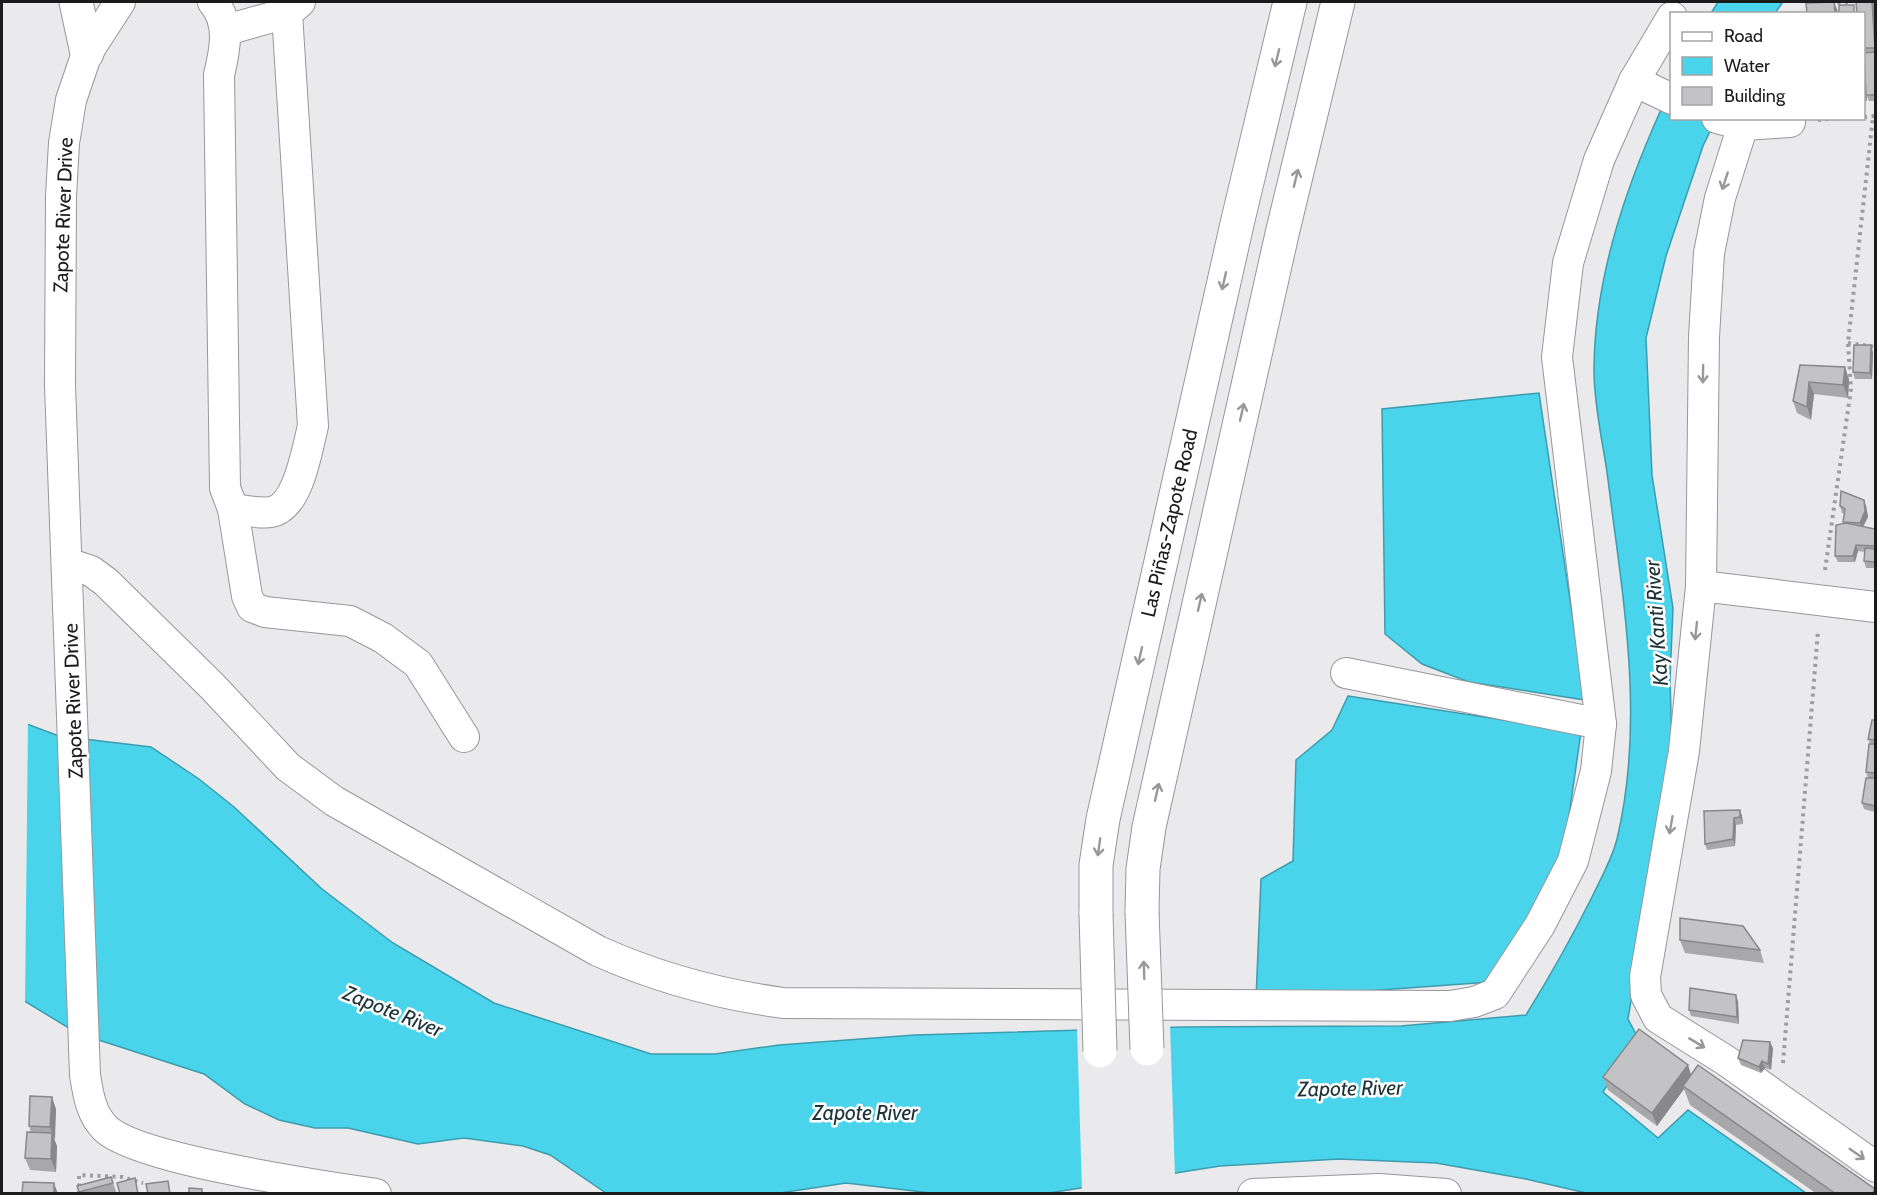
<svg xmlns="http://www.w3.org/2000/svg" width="1877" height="1195" font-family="Cabin,sans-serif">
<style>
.water{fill:#4ad4ec;stroke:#3c9cae;stroke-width:1.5}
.pier{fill:#eaeaed}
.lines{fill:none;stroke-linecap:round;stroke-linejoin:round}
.minor-casing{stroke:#97979a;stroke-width:32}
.major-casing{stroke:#97979a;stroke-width:35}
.path{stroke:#9d9da0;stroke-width:4;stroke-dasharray:3 4.5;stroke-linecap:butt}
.minor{stroke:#fff;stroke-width:30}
.major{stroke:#fff;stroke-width:33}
.major-bridge-casing{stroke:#97979a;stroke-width:35;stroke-linecap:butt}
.major-bridge{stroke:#fff;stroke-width:33}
.wall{fill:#a8a8aa}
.shaded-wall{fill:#88888b}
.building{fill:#c3c3c6;stroke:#88888b;stroke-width:1.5}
.oneway{stroke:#989899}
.labels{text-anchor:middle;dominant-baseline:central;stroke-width:5;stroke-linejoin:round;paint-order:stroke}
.street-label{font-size:20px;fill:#1b1b1c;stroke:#fff}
.water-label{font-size:21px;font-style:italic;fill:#1c3337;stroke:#fff}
</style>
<rect width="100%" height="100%" fill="#eaeaed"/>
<g class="water">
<path d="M 1718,2 L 1783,2 L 1775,13 L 1711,13 Z"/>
<path d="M 1671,88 L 1672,118 L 1716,119 L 1703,146 L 1666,256 L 1646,338 L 1652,475 L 1673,608 L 1670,680 L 1672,748 L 1628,1019 L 1637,1036 L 1603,1092 L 1658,1138 L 1688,1110 L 1806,1193 L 1586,1193 L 1526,1179 L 1436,1163 L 1339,1159 L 1220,1166 L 1049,1193 L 931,1193 L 846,1183 L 780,1193 L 606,1193 L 550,1155 L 523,1146 L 464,1138 L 418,1144 L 348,1128 L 315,1128 L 279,1120 L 245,1104 L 204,1074 L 77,1033 L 8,991 L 27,724 L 59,736 L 151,747 L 199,779 L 234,807 L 322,889 L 393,943 L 494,1003 L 651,1054 L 715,1054 L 779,1045 L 915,1035 L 1182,1027 L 1401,1026 L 1526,1015 C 1550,976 1572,937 1592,897 C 1601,878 1612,859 1617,839 C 1646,717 1622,594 1607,472 C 1602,439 1594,404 1594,371 C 1594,273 1630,175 1671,88 Z"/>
<path d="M 1539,393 L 1585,700 L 1469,682 L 1422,664 L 1385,634 L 1382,409 Z"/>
<path d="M 1348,696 L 1581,732 L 1563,857 L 1490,982 L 1256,999 L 1261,879 L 1293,861 L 1296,760 L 1332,730 Z"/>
</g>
<g class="pier">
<path d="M 2,710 L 28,721 L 25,1006 L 2,989 Z"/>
<path d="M 1170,1024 L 1175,1177 L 1082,1191 L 1077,1027 Z"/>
</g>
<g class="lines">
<g class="minor-casing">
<g id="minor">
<path d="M 120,2 L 87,53 L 71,100 L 64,143 L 61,196 L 60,385 L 85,1075 C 88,1094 91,1115 106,1129 C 140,1160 323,1186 376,1194"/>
<path d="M 213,2 C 231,23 225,50 219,75 L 225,488 L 233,509 L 247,596 L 252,607 L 265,612 L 350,621 L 383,638 L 418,664 L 464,737"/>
<path d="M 226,30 L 287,13 L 300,2"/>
<path d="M 1634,81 L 1672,99"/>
<path d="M 1717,118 L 1743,125 L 1790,122"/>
<path d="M 1743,125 L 1720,198 L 1709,253 L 1704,337 L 1701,586 L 1684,751 L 1645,977 L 1646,995 L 1658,1018 L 1725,1060 L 1876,1167"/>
<path d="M 233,509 C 244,510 259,514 271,512 C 299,507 307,449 313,426 L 287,13"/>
<path d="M 67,563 L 91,571 L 106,582 L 212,686 L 288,767 L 334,801 L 598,951 C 658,978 717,994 783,1003 L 1450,1006 L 1474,1002 L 1495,994 L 1540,925 L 1573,861 L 1596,771 L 1601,724 L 1557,357 L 1568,263 L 1599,160 L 1634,81 L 1672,17"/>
<path d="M 1701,586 L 1876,607"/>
<path d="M 1346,673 L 1601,724"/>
<path d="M 1253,1194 L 1379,1189 L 1446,1194"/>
</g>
</g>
<g class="major-casing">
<g id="major">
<path d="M 76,2 L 87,53"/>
<path d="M 1142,912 L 1143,869 L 1149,827 L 1282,234 L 1338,2"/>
<path d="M 1096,914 L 1096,865 L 1103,819 L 1237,224 L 1290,2"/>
</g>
</g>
<g class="path">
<path d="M 1830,3 L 1848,2"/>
<path d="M 1864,117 L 1875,116"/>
<path d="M 1818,120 L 1836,118"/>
<path d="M 1848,343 L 1876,347"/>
<path d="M 1825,570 L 1851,389 L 1848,343 L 1873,116"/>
<path d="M 1783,1063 L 1818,631"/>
<path d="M 79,1194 L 79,1175 L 122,1177 L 143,1183"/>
</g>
<use href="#minor" class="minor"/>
<use href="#major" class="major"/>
<g class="major-bridge-casing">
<g id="major-bridge">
<path d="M 1142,912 L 1147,1049"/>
<path d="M 1096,914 L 1100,1051"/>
</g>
</g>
<use href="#major-bridge" class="major-bridge"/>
</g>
<g class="wall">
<path d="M 1872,2 L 1874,6 L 1875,2 L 1875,101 L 1869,101 L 1867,96 L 1867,101 L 1863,101 L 1863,14 Z"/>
<path d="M 1873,352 L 1872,379 L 1855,379 L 1853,372 Z"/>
<path d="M 1800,365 L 1845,367 L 1849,380 L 1848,398 L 1814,394 L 1811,420 L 1797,413 L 1793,401 Z"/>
<path d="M 1864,500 L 1866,506 L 1868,517 L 1863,526 L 1875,529 L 1875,568 L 1866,568 L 1864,561 L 1865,552 L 1858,551 L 1855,562 L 1838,562 L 1835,556 L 1844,524 L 1845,514 L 1842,513 L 1840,506 Z"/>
<path d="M 1875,720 L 1875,812 L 1864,809 L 1862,803 L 1868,778 L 1866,772 L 1870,744 L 1868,739 Z"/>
<path d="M 1740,810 L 1742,816 L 1743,824 L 1736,825 L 1735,846 L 1707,850 L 1705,844 Z"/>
<path d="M 1680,940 L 1760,950 L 1764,963 L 1685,953 Z"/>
<path d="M 1738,1001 L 1739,1024 L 1691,1016 L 1689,1010 Z"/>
<path d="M 1773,1048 L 1771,1070 L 1765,1068 L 1761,1073 L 1741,1065 L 1738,1058 Z"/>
<path d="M 1688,1065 L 1691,1075 L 1872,1194 L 1817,1194 L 1690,1105 L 1684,1089 L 1657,1126 L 1608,1090 L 1603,1077 Z"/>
<path d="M 56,1109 L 54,1140 L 57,1146 L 56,1172 L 30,1170 L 25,1158 L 31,1132 L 29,1126 Z"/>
<path d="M 111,1177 L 117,1194 L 79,1194 L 77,1186 Z"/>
</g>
<g class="shaded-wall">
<path d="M 1834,2 L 1839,14 L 1835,14 Z"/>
<path d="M 1872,2 L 1874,8 L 1875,50 L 1875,48 Z"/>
<path d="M 1863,55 L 1865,58 L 1867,101 L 1865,94 Z"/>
<path d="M 1871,345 L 1873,352 L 1872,379 L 1870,373 Z"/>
<path d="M 1845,367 L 1849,380 L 1848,398 L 1843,385 Z"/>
<path d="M 1809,382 L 1814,394 L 1811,420 L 1807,407 Z"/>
<path d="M 1864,500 L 1866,506 L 1868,517 L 1862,529 L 1860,523 Z"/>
<path d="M 1856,545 L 1858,551 L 1855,562 L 1853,556 Z"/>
<path d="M 1740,810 L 1742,816 L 1743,824 L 1740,817 Z"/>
<path d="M 1734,818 L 1736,825 L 1735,846 L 1733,839 Z"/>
<path d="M 1736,995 L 1738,1001 L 1739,1024 L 1737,1017 Z"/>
<path d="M 1770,1042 L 1773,1048 L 1771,1070 L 1768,1064 Z"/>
<path d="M 1762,1061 L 1765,1068 L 1761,1073 L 1759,1067 Z"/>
<path d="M 1688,1065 L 1692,1078 L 1683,1086 L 1684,1089 L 1657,1126 L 1652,1113 Z"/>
<path d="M 52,1097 L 56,1109 L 55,1140 L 50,1127 Z"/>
<path d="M 52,1133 L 57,1146 L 56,1172 L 51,1159 Z"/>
<path d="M 54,1183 L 58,1194 L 54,1194 Z"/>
</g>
<g class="building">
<path d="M 1834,2 L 1835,14 L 1807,14 L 1806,3 Z"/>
<path d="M 1856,2 L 1872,2 L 1875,48 L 1863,48 L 1863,14 L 1857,14 Z"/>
<path d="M 1873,2 L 1875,2 L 1875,41 Z"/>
<rect x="1839" y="5" width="15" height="9"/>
<path d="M 1875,52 L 1875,95 L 1866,95 L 1864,53 Z"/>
<path d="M 1863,71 L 1865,94 L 1863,94 Z"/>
<path d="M 1854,345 L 1871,345 L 1870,373 L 1853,372 Z"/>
<path d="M 1800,365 L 1845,367 L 1843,385 L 1809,382 L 1807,407 L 1793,401 Z"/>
<path d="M 1841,491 L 1864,500 L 1865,511 L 1860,523 L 1843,522 L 1845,509 L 1840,506 Z"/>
<path d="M 1846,523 L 1875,529 L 1875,546 L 1856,545 L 1853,556 L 1835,556 L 1836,525 Z"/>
<path d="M 1865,548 L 1875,549 L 1875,562 L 1864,561 Z"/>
<path d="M 1872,720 L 1875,720 L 1875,740 L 1868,739 Z"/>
<path d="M 1869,744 L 1875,744 L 1875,773 L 1866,772 Z"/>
<path d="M 1866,778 L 1875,778 L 1875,806 L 1862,803 Z"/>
<path d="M 1740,810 L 1740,817 L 1734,818 L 1733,839 L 1705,844 L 1704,811 Z"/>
<path d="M 1680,918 L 1743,926 L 1760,950 L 1680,940 Z"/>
<path d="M 1690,988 L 1736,995 L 1737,1017 L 1689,1010 Z"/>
<path d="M 1639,1029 L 1688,1065 L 1652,1113 L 1603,1077 Z"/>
<path d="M 1743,1040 L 1770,1042 L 1768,1064 L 1762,1061 L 1759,1067 L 1738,1058 Z"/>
<path d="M 1698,1065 L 1875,1189 L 1872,1194 L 1836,1194 L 1683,1086 Z"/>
<path d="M 30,1096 L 52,1097 L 50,1127 L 29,1126 Z"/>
<path d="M 27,1132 L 52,1133 L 51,1159 L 25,1158 Z"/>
<path d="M 111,1177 L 113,1183 L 79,1192 L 77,1186 Z"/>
<path d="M 135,1178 L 138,1194 L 120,1194 L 117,1183 Z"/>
<path d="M 168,1181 L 170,1194 L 148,1194 L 146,1184 Z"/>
<path d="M 23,1182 L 54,1183 L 54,1194 L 22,1194 Z"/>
<path d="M 189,1188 L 202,1189 L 202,1194 L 189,1194 Z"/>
</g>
<defs><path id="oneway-shaft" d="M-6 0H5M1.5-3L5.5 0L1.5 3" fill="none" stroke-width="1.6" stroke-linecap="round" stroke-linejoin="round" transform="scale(1.5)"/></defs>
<g class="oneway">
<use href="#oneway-shaft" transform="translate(1277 58) rotate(104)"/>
<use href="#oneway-shaft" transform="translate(1296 178) rotate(-76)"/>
<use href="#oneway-shaft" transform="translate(1725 181) rotate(108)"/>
<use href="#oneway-shaft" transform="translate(1224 281) rotate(103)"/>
<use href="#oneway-shaft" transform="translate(1703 374) rotate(91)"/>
<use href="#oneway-shaft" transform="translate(1242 412) rotate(-77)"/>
<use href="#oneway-shaft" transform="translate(1200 602) rotate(-77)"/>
<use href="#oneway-shaft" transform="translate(1696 631) rotate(96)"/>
<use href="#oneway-shaft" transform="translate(1140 656) rotate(103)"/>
<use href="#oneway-shaft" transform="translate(1157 792) rotate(-77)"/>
<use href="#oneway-shaft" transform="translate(1671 825) rotate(100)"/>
<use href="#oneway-shaft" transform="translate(1099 847) rotate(98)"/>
<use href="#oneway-shaft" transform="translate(1144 970) rotate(-92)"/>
<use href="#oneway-shaft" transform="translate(1697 1043) rotate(31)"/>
<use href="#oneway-shaft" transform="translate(1857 1154) rotate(35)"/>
</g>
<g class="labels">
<g class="street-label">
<text transform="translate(63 215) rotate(-88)">Zapote River Drive</text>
<text transform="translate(1169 523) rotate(-77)">Las Piñas-Zapote Road</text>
<text transform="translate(73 701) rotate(-92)">Zapote River Drive</text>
</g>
<g class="water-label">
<text transform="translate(1656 623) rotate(-94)">Kay Kanti River</text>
<text transform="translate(393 1011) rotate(22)">Zapote River</text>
<text transform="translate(1350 1088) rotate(-1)">Zapote River</text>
<text x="865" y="1112">Zapote River</text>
</g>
</g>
<rect width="1877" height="1195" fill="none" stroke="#1b1b1c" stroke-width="6"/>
<rect x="1670" y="12" width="195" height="108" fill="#ffffff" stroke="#a4a4a4" stroke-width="1.5"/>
<rect x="1682" y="32" width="30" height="9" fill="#ffffff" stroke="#a4a4a4" stroke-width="1.5"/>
<text x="1724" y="42" font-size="18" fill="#1b1b1c">Road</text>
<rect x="1682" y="57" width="30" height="18" fill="#4ad4ec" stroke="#a4a4a4" stroke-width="1.5"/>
<text x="1724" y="72" font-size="18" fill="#1b1b1c">Water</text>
<rect x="1682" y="87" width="30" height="18" fill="#c3c3c6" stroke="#a4a4a4" stroke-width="1.5"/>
<text x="1724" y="102" font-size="18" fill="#1b1b1c">Building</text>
</svg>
